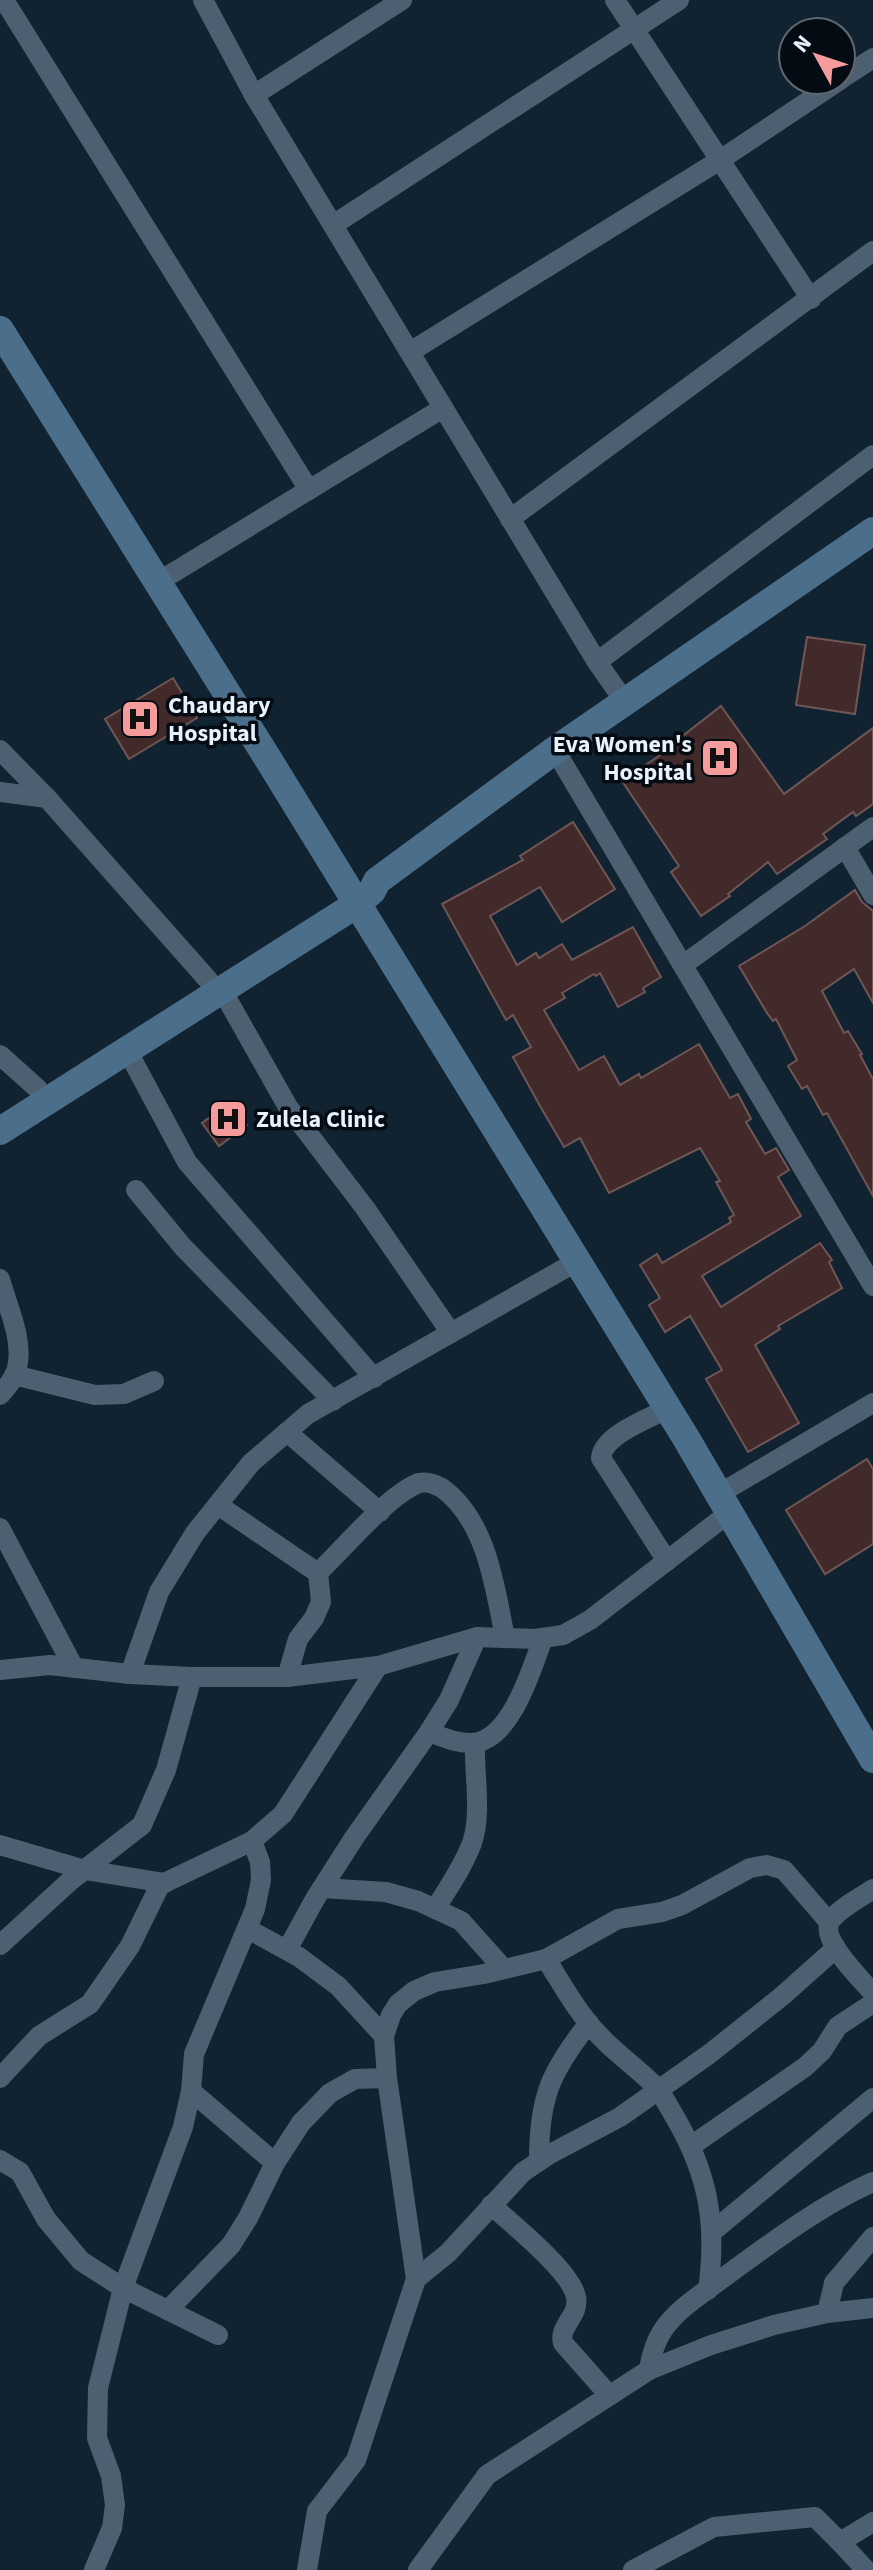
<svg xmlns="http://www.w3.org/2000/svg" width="873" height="2570" font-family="'Source Sans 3',sans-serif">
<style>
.building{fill:#422a2a;stroke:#715656;stroke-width:2}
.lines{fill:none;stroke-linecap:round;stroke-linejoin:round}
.street{stroke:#4d6071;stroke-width:20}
.secondary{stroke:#4b6e8a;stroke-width:28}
.labels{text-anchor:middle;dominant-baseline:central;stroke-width:7;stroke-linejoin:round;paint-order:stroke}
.poi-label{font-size:24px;font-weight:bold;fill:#e7f2fc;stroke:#050b12;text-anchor:start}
</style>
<rect width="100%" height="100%" fill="#112331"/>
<g class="building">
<path d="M 807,637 L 865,645 L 855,714 L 796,705 Z"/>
<path d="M 173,678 L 197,718 L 129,759 L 105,719 Z"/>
<path d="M 721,706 L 784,794 L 873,728 L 873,804 L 856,816 L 853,812 L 823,834 L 827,839 L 777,874 L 768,862 L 728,894 L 730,896 L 701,916 L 671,872 L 679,866 L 622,781 L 672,747 L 671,745 Z"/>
<path d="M 573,822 L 615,889 L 562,922 L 540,887 L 490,916 L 517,965 L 536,953 L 539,958 L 562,944 L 572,960 L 633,927 L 661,977 L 643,988 L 645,992 L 618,1007 L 600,973 L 596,976 L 594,974 L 562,993 L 565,998 L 544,1010 L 579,1070 L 604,1056 L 620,1085 L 639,1074 L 641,1078 L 699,1044 L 730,1098 L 738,1094 L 751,1119 L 746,1122 L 765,1154 L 776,1148 L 789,1170 L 778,1177 L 801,1216 L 702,1276 L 721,1307 L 820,1243 L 832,1260 L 829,1262 L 842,1288 L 778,1326 L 780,1329 L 755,1345 L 799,1423 L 748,1452 L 706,1379 L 722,1370 L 690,1316 L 665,1332 L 649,1305 L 660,1298 L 640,1265 L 657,1254 L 662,1263 L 731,1222 L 729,1218 L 734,1215 L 716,1182 L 720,1181 L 700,1148 L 609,1193 L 580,1138 L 564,1147 L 540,1106 L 513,1057 L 531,1047 L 513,1015 L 506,1020 L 442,904 L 523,860 L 520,856 Z"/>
<path d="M 855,890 L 862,902 L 873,911 L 873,1003 L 854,969 L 822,991 L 844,1033 L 848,1031 L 862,1054 L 860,1055 L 873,1079 L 873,1196 L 827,1113 L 823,1115 L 807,1086 L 802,1089 L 788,1066 L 797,1060 L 776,1019 L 773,1021 L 767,1013 L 739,966 L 805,926 Z"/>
<path d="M 231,1102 L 247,1125 L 219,1146 L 202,1123 Z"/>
<path d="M 867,1459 L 873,1469 L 873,1544 L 825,1574 L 786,1510 Z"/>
</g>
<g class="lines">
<g class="street">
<path d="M 4,0 L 309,490"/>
<path d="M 203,0 L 254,95 L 597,662 L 625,702"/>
<path d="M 615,0 L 811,299"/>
<path d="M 841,79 L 873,58"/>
<path d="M 254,95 L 402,0"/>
<path d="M 333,225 L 679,0"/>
<path d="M 410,352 L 720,160 L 840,80"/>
<path d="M 510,519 L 873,251"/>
<path d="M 158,582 L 443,408"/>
<path d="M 597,662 L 873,455"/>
<path d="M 0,750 L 47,798"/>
<path d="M 555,750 L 873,1286"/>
<path d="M 0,792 L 47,798 L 209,981"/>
<path d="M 845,847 L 873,895"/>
<path d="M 683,965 L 873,827"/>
<path d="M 222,990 L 288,1107 L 365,1208 L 451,1333"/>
<path d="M 127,1050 L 187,1162 L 374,1378"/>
<path d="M 0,1055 L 38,1089"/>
<path d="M 136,1190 L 183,1247 L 333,1401"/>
<path d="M 0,1279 C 7,1306 24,1339 17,1368 C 15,1378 7,1387 0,1395"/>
<path d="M 14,1375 L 95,1395 L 124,1394 L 154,1381"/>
<path d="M 287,1432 L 380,1512"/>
<path d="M 719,1494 L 873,1403"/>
<path d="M 218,1505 L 318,1573 L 321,1602 L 314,1618 L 298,1639 L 287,1677"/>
<path d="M 0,1528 L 74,1668"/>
<path d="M 667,1561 L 601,1458 C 603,1435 648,1419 667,1409"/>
<path d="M 318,1573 C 342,1550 389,1494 419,1483 C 427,1481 435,1484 442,1488 C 487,1521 495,1587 505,1638"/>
<path d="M 0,1670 L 50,1665 L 130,1674 L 192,1677 L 287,1677 L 378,1666"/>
<path d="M 130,1674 L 159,1592 L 195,1533 L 251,1463 L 308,1414 L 576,1262"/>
<path d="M 429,1732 C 443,1737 457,1744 472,1743 C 511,1741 532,1668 543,1638"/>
<path d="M 0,1845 L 85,1870 L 165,1883"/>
<path d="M 322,1888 L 386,1892 L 418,1901 L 461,1921 L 504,1969"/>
<path d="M 873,1889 C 860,1898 841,1907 831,1920 C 818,1938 860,1978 873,1993"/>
<path d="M 435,1909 C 448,1888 463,1867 472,1843 C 482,1813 474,1775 475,1744"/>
<path d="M 248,1929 L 299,1957 L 338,1986 L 384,2036"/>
<path d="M 0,1945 L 70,1881 L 142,1825 L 166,1770 L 192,1677"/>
<path d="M 287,1950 L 315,1899 L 354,1838 L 429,1732 L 449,1700 L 477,1637"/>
<path d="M 546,1959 C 562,1984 577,2012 598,2034 C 616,2054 639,2069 657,2088 C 664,2097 670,2109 676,2119 C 709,2176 717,2225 708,2290"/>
<path d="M 0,2078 L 39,2036 L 90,2004 L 130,1946 L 160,1885 L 252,1841 L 283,1814 L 378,1666 L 477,1637 L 535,1639 L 563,1635 L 590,1620 L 729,1513"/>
<path d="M 191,2091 L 275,2163"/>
<path d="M 691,2146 L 805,2067 L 822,2051 L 838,2026 L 873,2003"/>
<path d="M 0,2160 L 20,2172 L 46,2219 L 81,2261 L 123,2288 L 218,2335"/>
<path d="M 539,2161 C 539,2098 550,2072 589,2023"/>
<path d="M 491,2205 C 512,2224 571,2271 576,2297 C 580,2316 558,2326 563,2343 L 609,2395"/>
<path d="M 712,2232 L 873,2098"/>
<path d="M 416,2279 L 448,2253 L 523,2172 L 550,2154 L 620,2117 L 708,2055 L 781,1997 L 836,1948"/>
<path d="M 168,2310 L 231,2245 L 248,2218 L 275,2163 L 301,2123 L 330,2093 L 355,2079 L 387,2078"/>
<path d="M 827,2313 L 834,2283 L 873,2237"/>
<path d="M 649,2370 C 651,2356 655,2342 663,2330 C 678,2308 702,2294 723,2278 C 771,2243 819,2206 873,2182"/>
<path d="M 840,2542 L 866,2570"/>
<path d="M 94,2570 L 112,2528 L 115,2505 L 111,2476 L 97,2438 L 98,2388 L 123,2288 L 183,2127 L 191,2091 L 194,2054 L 255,1909 L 261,1880 L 260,1862 L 252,1841"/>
<path d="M 307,2570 L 317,2511 L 356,2460 L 416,2279 L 387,2078 L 384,2036 L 391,2015 L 398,2004 L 414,1991 L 435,1982 L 484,1974 L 546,1959 L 618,1919 L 662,1912 L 682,1905 L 750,1868 L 767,1865 L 784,1870 L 829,1922"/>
<path d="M 418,2570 L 487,2475 L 649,2370 L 711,2345 L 774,2325 L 827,2313 L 873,2308"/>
<path d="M 633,2570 L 714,2527 L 815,2517 L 840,2542 L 873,2522"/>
</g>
<g class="secondary">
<path d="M 0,330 L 270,762 L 686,1438 L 873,1759"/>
<path d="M 0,1131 L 357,904 L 372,891 L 377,881 L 555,750 L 873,531"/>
</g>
</g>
<defs>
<g id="hospital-square" transform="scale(2)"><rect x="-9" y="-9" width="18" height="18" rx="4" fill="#f59b9c" stroke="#050b12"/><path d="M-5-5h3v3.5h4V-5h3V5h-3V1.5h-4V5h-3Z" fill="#111"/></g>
</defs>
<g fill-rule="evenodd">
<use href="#hospital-square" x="140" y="719"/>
<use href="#hospital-square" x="720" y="758"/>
<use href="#hospital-square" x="228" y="1119"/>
</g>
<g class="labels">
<g class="poi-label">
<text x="168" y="705">Chaudary<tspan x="168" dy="28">Hospital</tspan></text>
<text x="692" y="744" text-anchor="end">Eva Women's<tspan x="692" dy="28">Hospital</tspan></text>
<text x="256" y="1119">Zulela Clinic</text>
</g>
</g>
<g transform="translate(817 56) rotate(310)"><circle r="38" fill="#050b12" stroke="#5f6770" stroke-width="2"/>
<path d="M0-6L14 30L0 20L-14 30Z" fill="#f59b9c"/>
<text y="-12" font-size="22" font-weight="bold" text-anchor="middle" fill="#e7f2fc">N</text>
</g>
</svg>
